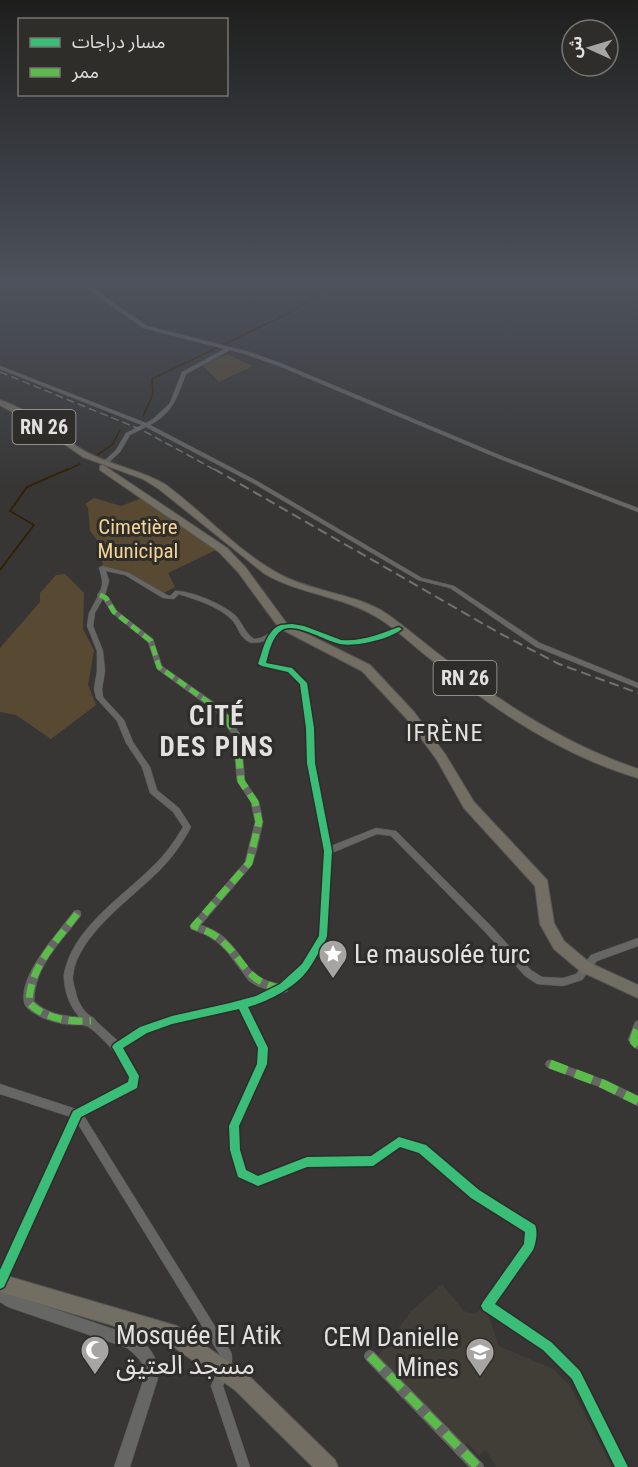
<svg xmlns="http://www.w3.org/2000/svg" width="638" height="1467" font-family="'Roboto Condensed','Noto Sans Arabic',sans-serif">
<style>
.built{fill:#413e37}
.green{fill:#584a32}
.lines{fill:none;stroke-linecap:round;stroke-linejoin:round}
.stream-far1{stroke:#322205;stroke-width:1.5}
.stream{stroke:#322205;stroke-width:2}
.minor-casing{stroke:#565554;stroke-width:1}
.tertiary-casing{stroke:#565554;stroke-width:1}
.primary-casing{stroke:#565554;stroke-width:2}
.minor{fill:#666665;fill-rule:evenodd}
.tertiary{fill:#666665;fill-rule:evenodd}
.primary{fill:#736e63;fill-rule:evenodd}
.rail-far1{stroke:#727270;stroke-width:1.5;stroke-dasharray:8 4;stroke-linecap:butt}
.rail{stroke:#727270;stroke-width:2;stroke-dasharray:10 5;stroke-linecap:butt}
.quiet-far2{stroke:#5cbc4b;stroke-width:5;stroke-dasharray:10 5;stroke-linecap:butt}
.quiet-far1{stroke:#5cbc4b;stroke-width:7;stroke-dasharray:14 7;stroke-linecap:butt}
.quiet{stroke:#5cbc4b;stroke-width:9;stroke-dasharray:18 9;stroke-linecap:butt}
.cycleway-casing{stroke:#2e2d2a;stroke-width:3}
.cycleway{fill:#3abd76;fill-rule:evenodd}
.labels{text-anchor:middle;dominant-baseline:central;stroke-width:6;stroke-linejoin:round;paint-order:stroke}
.shield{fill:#2e2d2a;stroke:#acaba9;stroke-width:1.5}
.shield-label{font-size:20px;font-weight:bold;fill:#e2e1df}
.park-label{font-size:21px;fill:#f6d497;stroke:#2e2d2a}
.quarter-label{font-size:24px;letter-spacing:1.5px;fill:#e2e1df;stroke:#2e2d2a}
.near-poi-label{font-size:26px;fill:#e2e1df;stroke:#2e2d2a;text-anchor:start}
.district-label{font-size:27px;font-weight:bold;letter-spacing:1.5px;fill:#e2e1df;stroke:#2e2d2a}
</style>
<rect width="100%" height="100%" fill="#373635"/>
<path class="built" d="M 442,1284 L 464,1311 L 474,1314 L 483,1308 L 489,1317 L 499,1346 L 553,1369 L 570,1386 L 612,1467 L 496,1467 L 486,1450 L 479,1456 L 469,1444 L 462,1444 L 378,1356 L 411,1311 Z"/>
<g class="green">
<path d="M 227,354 L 253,366 L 219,382 L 202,365 Z"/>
<path d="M 94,498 L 121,506 L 142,498 L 216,550 L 168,573 L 175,587 L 162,594 L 129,574 L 103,567 L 100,544 L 90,531 L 88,508 L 85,504 Z"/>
<path d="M 65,574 L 84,593 L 83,629 L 94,650 L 88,685 L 96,705 L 51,739 L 16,715 L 0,712 L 0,648 L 40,602 L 40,593 L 56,575 Z"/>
</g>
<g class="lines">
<g class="stream-far1">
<path d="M 143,416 L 153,394 L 152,379 L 293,311 L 336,282"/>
<path d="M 97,455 L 112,445 L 120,430"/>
<path d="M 65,471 L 80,464"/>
</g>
<path class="stream" d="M 0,570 L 34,525 L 10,511 L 27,487 L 68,469"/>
<g class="minor-casing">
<g id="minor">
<path d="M 0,282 L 8,282 L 0,284 Z"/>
<path d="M 79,282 L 83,282 L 147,326 L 249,352 L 283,364 L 504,457 L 638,508 L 638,512 L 500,459 L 279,366 L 245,354 L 230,350 L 186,374 C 177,397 174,412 150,425 L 257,481 L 422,578 L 454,586 L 540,643 L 638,683 L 638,688 L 536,647 L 450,588 L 418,580 L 253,483 L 146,427 L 130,435 L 120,452 L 107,464 L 103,464 L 103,462 L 116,450 L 126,433 L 142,425 L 0,369 L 0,366 L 146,423 L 153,419 L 170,403 L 182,372 L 225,349 L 143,328 Z"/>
<path d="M 102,566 L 129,573 L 167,595 L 170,596 L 175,591 C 190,590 225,605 236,616 C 243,624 245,633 254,639 C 267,638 269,631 279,626 C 295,618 325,635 341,640 C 355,641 369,638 382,634 C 389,631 395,628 401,628 L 402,629 L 401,630 C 384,639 361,647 342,644 C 317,641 286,611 271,644 C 269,650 268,657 266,663 L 292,668 L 307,683 L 314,728 L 315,763 L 331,846 L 376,828 L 396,831 L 491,926 L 531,970 L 542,977 L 563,978 L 576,974 L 591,955 L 638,938 L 638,946 L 597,961 L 582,980 L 563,986 L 537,984 L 525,976 L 485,932 L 391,836 L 377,834 L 332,853 L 327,936 L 326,939 L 309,970 L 288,989 L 287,992 L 282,993 L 261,1003 L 248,1007 L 268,1048 L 267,1064 L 239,1126 L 240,1150 L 246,1170 L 258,1176 L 307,1157 L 371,1156 L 399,1137 L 422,1144 L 426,1145 L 479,1190 L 535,1225 C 538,1232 536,1243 533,1250 L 495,1304 L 551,1342 L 580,1371 L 628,1467 L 615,1467 L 572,1379 L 543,1350 L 483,1310 L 481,1306 L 483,1302 L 524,1244 L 525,1232 L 471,1198 L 419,1153 L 400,1147 L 373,1166 L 307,1167 L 258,1186 L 238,1177 L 230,1150 L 229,1126 L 257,1064 L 258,1048 L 239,1009 L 172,1024 L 147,1033 L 123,1048 L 139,1076 L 137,1088 L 84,1116 L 231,1352 C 235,1364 227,1375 223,1386 L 250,1467 L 238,1467 L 211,1386 L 220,1364 L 221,1357 L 78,1124 L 4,1287 L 0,1289 L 0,1270 L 71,1117 L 0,1094 L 0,1084 L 76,1109 L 128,1082 C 129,1073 122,1065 118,1058 C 114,1050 93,1028 86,1026 C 82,1024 76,1025 72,1025 C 60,1024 48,1021 37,1015 C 32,1012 25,1008 24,1002 C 19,974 58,933 74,911 L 77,910 L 80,911 L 81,914 L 80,917 C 60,943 35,966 34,1001 C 46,1013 62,1016 79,1017 C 70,1006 65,994 64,979 C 63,975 65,970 66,966 C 78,925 123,896 152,867 C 165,855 174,842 183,827 L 173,812 L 150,793 L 142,767 L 126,743 L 117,721 L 96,698 L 94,689 L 97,671 L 97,651 L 87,626 L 89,613 L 98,596 L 97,595 C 105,587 102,578 99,568 ZM 106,571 L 125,575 L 163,598 L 174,599 L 179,594 L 181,595 C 196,599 221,608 232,620 C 238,626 239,637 249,642 C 255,644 261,642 267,640 L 264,645 L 258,664 L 260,666 L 288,672 L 300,684 L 306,728 L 307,763 L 324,851 L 319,936 L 302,964 L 280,984 C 246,978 248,960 226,939 C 219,932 210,928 201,925 L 252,865 L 257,849 L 263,822 L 259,802 L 245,781 L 241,736 L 225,710 L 162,666 L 153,639 L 117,611 L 108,597 L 105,595 L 109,581 ZM 103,599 L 112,613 L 148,642 L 157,669 L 219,714 L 233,736 L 237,781 L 251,802 L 255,822 L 245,862 L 190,926 L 191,929 L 206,935 L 217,942 L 228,953 L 249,981 L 257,986 L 269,990 C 239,1005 205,1007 173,1016 C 153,1021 135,1030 118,1041 L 96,1021 L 94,1018 C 85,1014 78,1003 76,993 C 75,988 72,981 73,975 C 78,935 131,899 159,871 C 172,858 182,844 191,827 L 179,808 L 157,790 L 150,767 L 133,742 L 124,720 L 103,697 L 102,689 L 105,671 L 103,651 L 93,626 L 95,613 Z"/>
<path d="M 638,1021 L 638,1049 L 635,1048 L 628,1040 L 635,1022 Z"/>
<path d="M 550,1060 L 607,1081 L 638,1096 L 638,1106 L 600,1087 L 547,1067 L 545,1064 L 547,1061 Z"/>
<path d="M 370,1350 L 374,1352 L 482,1463 L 484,1467 L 469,1467 L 366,1360 L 364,1356 L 366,1352 Z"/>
</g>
</g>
<g class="tertiary-casing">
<path id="tertiary" d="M 0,1281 L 5,1283 L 8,1291 L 16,1296 L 131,1335 C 148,1342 158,1357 159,1375 L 130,1467 L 114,1467 L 145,1375 C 144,1362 137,1356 127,1348 L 8,1307 L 0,1302 Z"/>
</g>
<g class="primary-casing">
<g id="primary">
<path d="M 0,400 C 33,411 58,436 88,453 C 113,466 141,470 166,485 C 204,513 239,553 281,575 C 315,593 355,593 387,614 C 407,628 426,645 445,659 C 504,705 567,745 638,769 L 638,778 C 563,756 498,712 437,664 C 418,650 400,632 380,619 C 345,596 301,595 265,574 L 159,489 L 143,479 L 83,457 L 38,426 L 0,405 Z"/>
<path d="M 103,465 L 227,548 L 246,568 L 287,624 L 370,665 L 414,712 L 445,754 L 474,802 L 547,880 L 554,923 L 564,941 L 590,963 L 638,985 L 638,998 L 580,971 L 554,949 L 540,924 L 535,886 L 464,808 L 437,760 L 406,718 L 362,671 L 279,628 L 238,572 L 219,552 L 100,470 L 100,466 Z"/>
<path d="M 0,1274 L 177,1326 L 249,1376 L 335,1460 L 338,1467 L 313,1467 L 235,1390 L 165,1341 L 0,1292 Z"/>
</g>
</g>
<use href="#minor" class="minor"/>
<use href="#tertiary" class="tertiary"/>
<use href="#primary" class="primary"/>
<path class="rail-far1" d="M 0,372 L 142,430 L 217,471"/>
<path class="rail" d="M 214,469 L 501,634 L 559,664 L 638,693"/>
<path class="quiet-far2" d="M 100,595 L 106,598 L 114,612 L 151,641 L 159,667 L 222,712 L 226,718"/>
<g class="quiet-far1">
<path d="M 225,716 L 237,736 L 241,781 L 255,802 L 259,822 L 249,863 L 194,926 C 204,930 215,934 223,942 C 245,962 246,981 279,988"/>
<path d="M 77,914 C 56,942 30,966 29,1003 C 45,1019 69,1022 91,1021"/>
<path d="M 635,1042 L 633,1040 L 638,1025"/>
</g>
<g class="quiet">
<path d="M 633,1040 L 638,1045"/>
<path d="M 550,1064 L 603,1084 L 638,1101"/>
<path d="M 370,1356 L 478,1467"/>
</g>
<g class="cycleway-casing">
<path id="cycleway" d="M 292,624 L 304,626 L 341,640 C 361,642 380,634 399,627 L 402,629 C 390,639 356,647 340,644 C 325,641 296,622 282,630 C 272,636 269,652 266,663 L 292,668 L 307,683 L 314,728 L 315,763 L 332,851 L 327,936 L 326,939 C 321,948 316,958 310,967 C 297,987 269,1001 248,1007 L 268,1048 L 267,1064 L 239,1126 L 240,1150 L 246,1170 L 258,1176 L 307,1157 L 371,1156 L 399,1137 L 426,1145 L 479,1190 L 535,1225 C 538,1232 536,1243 533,1250 L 495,1304 L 551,1342 L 580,1371 L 628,1467 L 615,1467 L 572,1379 L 543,1350 L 483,1310 L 481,1306 L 483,1302 L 524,1244 L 525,1232 L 471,1198 L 419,1153 L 400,1147 L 373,1166 L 307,1167 L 258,1186 L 238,1177 L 230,1150 L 229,1126 L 257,1064 L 258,1048 L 239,1009 L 172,1024 L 147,1033 L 123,1048 L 139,1076 L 137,1088 L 81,1117 L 4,1287 L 0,1289 L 0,1270 L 73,1111 L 128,1082 L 129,1077 L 114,1050 L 112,1047 L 114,1044 L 140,1027 L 172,1016 L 230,1003 L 256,996 L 280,984 L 302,964 L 319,936 L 324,851 L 307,763 L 306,728 L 300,684 L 288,672 L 262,666 L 258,664 C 263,651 266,630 281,625 C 282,625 291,624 292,624 Z"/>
</g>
<use href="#cycleway" class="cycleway"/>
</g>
<linearGradient id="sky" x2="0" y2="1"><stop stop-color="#1e1e1d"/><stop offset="0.58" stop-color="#4d525c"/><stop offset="1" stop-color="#4d525c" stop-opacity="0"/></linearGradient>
<rect width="638" height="487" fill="url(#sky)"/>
<defs>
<g id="sight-pin" transform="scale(1.5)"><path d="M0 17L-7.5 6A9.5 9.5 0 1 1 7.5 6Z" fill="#a6a5a4" stroke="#2e2d2a"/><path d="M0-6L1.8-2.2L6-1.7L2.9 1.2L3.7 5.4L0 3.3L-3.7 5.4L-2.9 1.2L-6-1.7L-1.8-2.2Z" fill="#fff"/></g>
<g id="mosque-pin" transform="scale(1.5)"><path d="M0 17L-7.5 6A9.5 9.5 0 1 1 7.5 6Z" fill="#a6a5a4" stroke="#2e2d2a"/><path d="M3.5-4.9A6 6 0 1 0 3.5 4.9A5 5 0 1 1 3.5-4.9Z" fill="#fff"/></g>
<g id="school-pin" transform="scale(1.5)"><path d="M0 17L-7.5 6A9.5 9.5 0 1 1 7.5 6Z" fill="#a6a5a4" stroke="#2e2d2a"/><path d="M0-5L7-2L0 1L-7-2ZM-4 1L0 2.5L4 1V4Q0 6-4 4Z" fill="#fff"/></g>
</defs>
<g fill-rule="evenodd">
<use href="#sight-pin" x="333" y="954"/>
<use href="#mosque-pin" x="95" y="1350"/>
<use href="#school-pin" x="480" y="1352"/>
</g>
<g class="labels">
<g class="shield">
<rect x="12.5" y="410" width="63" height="34" rx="4.5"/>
<rect x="433.5" y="661" width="63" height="34" rx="4.5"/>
</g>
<g class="shield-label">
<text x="44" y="427">RN 26</text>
<text x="465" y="678">RN 26</text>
</g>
<g class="park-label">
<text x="138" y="527">Cimetière<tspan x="138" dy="24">Municipal</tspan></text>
</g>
<g class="quarter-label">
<text x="445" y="733">IFRÈNE</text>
</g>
<g class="near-poi-label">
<text x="354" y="954">Le mausolée turc</text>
<text x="116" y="1335">Mosquée El Atik<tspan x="116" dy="30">مسجد العتيق</tspan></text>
<text x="459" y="1337" text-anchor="end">CEM Danielle<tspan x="459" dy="30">Mines</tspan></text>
</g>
<g class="district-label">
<text x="217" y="716">CITÉ<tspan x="217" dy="31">DES PINS</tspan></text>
</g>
</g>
<rect x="18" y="18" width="210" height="78" fill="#2e2d2a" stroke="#767572" stroke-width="1.5"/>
<rect x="30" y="38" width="30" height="9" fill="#3abd76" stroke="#767572" stroke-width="1.5"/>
<text x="72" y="48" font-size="18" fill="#e2e1df">مسار دراجات</text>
<rect x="30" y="68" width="30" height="9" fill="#5cbc4b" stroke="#767572" stroke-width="1.5"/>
<text x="72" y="78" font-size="18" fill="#e2e1df">ممر</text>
<g transform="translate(590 48) rotate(274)"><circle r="28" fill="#2e2d2a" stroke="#767572" stroke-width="1.5"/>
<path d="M0-4.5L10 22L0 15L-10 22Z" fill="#a6a5a4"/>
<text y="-9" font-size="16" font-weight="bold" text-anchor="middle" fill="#e2e1df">ش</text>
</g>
</svg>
